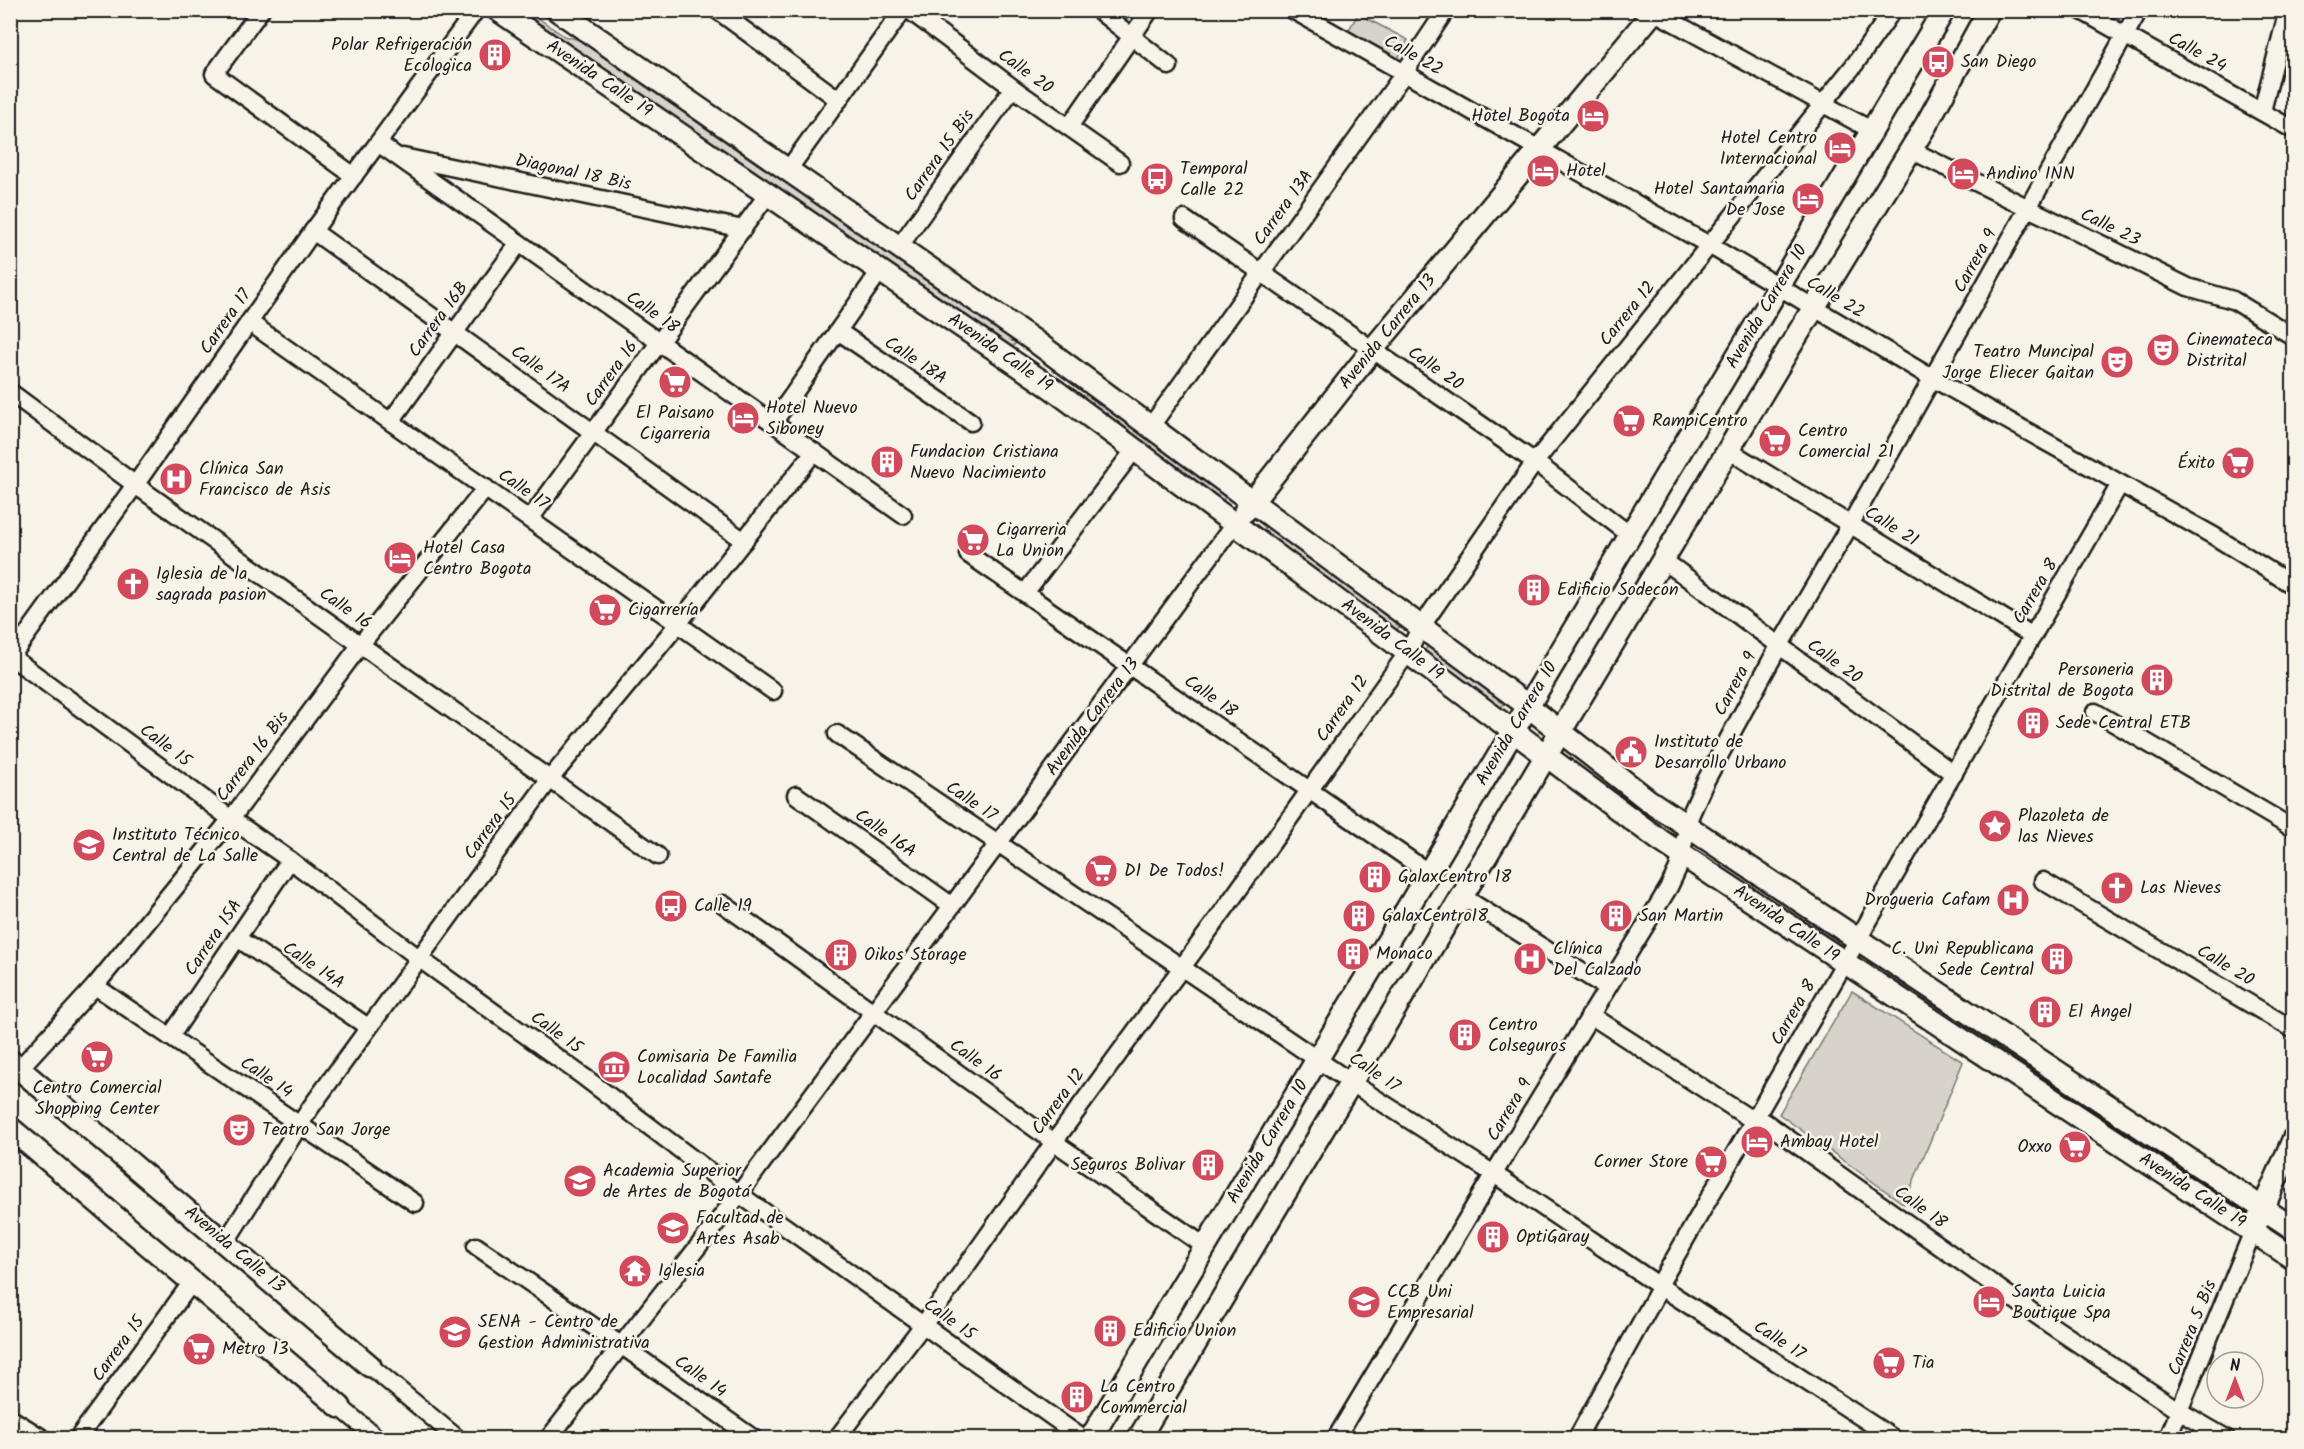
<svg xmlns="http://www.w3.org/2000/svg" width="2304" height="1449" font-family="Kalam,sans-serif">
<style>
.green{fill:#d7d3cb;stroke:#7a7874;stroke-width:1.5}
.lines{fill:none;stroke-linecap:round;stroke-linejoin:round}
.minor-casing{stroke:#1c1c1c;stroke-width:21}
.major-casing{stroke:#1c1c1c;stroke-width:26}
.minor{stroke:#f7f3e8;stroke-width:16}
.major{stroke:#f7f3e8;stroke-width:21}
.labels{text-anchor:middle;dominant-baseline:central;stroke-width:5;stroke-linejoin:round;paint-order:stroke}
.poi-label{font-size:18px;fill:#1c1c1c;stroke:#f7f3e8;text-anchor:start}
.street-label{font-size:18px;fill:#1c1c1c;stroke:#f7f3e8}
</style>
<rect width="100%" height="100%" fill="#f7f3e8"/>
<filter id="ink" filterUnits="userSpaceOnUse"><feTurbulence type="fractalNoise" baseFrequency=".0167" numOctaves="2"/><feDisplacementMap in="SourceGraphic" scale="12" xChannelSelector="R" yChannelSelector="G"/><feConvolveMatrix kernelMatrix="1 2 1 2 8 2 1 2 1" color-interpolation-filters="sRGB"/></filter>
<g filter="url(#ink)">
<g class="green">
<path d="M 513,11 L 528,11 L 564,36 L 580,40 L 649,85 L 1017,341 L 1013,347 L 952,306 L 918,289 Z"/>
<path d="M 1358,14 L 1408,40 L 1398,58 L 1348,31 Z"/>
<path d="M 1088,392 L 1227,495 L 1221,503 L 1082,400 Z"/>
<path d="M 1266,526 L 1400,626 L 1396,631 L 1260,534 Z"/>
<path d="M 1428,646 L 1505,702 L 1501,708 L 1424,651 Z"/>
<path d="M 1708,853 L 1839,939 L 1833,948 L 1702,862 Z"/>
<path d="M 1875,960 L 1976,1026 L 1970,1035 L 1868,970 Z"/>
<path d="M 1852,991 L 1963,1062 L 1904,1204 L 1779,1114 Z"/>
<path d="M 2012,1052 L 2244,1201 L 2238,1211 L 2006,1060 Z"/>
</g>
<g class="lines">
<g class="minor-casing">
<g id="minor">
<path d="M 261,10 L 214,74 L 354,176"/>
<path d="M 717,10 L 839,100"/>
<path d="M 909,10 L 1013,88 L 1120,163"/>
<path d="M 1098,10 L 1169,66"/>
<path d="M 1293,10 L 1709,245 L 1932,378 L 2214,536 L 2294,586"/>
<path d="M 1651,10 L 1873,131"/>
<path d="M 2080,10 L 2294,130"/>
<path d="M 2262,111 L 2288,10"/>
<path d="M 1069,127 L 1150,10"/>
<path d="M 378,143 L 903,515"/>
<path d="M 1911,150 L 2188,287 L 2233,300 L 2294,337"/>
<path d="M 403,157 L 743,229"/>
<path d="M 788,170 L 903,10"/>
<path d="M 1184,219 L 1535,462 L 1630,535"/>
<path d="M 313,231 L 744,541"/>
<path d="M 899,247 L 1013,88"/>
<path d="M 249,322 L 773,691"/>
<path d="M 838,331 L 971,422"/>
<path d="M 10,392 L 141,489 L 658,856"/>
<path d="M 391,421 L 519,243"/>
<path d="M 773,423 L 880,271"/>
<path d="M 1151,426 L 1400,79 L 1446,10"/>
<path d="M 1728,450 L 2033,636"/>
<path d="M 530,519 L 768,194"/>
<path d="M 968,554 L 1429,873"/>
<path d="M 1663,560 L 1954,774"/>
<path d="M 1025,593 L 1135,449"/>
<path d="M 10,656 L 231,819 L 290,860 L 420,959 L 584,1077 L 739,1194 L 1082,1438"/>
<path d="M 10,658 L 140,478 L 313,231 L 476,10"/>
<path d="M 2095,712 L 2294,829"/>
<path d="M 837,734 L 1361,1089 L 1500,1178 L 1655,1283 L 1893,1438"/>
<path d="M 796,795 L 951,905"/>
<path d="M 2043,881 L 2294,1030"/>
<path d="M 1463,897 L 1607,988"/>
<path d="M 723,904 L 1054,1142 L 1206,1247"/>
<path d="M 237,938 L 368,1027"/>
<path d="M 95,986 L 415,1203"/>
<path d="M 1590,1015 L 1749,1118 L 1756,1118 L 1765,1122 L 2049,1324 L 2179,1411 L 2226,1438"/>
<path d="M 170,1037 L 290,860"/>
<path d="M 19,1069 L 95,986 L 231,819 L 361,644 L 486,488"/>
<path d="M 225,1243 L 311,1107 L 550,779 L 673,630 L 814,452"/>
<path d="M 476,1246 L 628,1350 L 753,1438"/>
<path d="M 370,1366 L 457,1438"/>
<path d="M 340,1407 L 377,1438"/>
<path d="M 10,1418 L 42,1438"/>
<path d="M 78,1438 L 192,1282"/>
<path d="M 549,1438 L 739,1194 L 1235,523"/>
<path d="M 837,1438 L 945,1296 L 1054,1142 L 1224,910 L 1408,652 L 1421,627 L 1535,462 L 1855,64 L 1893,10"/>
<path d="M 1336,1438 L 1490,1180 L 1669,887 L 1678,868 L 1690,816 L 1705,782 L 1774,655 L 1850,525 L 2139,10"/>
<path d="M 1577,1438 L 1661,1286 L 1662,1280 L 2120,484"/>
<path d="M 2168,1438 L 2253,1231"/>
</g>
</g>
<g class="major-casing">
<g id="major">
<path d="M 498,10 L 1053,389 L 1661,841 L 2294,1259"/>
<path d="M 557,10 L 1036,342 L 1520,700 L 1648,800 L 2294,1229"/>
<path d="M 1245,511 L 1373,349 L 1655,10"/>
<path d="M 10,1061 L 370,1366"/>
<path d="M 10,1128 L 340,1407"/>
<path d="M 2258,1220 L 2294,1138"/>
<path d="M 1091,1438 L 1944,10"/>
<path d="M 1139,1438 L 1791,345 L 1926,125 L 1989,10"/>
</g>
</g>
<use href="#minor" class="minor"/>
<use href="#major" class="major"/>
</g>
</g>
<defs>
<g id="building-disc" transform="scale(1.725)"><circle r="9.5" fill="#d1495b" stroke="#f7f3e8"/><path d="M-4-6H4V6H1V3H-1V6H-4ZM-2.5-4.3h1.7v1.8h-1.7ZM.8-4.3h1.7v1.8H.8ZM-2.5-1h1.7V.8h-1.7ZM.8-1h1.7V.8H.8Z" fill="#fff"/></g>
<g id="bus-disc" transform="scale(1.725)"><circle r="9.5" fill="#d1495b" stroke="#f7f3e8"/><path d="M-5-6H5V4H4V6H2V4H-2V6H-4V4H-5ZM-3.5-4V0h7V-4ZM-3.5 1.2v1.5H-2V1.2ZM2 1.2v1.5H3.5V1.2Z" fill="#fff"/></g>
<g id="hotel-disc" transform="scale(1.725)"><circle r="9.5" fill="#d1495b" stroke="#f7f3e8"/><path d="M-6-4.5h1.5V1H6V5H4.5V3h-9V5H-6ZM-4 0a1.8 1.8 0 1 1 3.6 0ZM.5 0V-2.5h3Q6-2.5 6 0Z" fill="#fff"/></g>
<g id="theatre-disc" transform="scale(1.725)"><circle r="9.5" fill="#d1495b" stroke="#f7f3e8"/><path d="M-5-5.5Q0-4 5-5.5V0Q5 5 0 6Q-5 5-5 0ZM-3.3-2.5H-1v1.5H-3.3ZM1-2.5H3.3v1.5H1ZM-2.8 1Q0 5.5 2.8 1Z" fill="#fff"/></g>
<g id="supermarket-disc" transform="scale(1.725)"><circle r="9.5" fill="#d1495b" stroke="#f7f3e8"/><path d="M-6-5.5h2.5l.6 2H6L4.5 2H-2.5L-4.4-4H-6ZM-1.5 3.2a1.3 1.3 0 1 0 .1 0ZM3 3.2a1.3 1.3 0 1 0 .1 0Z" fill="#fff"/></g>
<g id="hospital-disc" transform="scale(1.725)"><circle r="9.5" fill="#d1495b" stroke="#f7f3e8"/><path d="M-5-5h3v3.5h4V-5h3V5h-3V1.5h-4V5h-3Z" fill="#fff"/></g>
<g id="church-disc" transform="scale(1.725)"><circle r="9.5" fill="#d1495b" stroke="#f7f3e8"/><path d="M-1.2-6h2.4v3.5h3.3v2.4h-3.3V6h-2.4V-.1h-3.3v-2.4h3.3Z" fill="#fff"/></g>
<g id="civic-disc" transform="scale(1.725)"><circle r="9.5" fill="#d1495b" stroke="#f7f3e8"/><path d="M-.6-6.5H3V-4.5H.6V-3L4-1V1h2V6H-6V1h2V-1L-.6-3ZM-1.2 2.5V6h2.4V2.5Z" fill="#fff"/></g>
<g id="sight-disc" transform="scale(1.725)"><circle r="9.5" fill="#d1495b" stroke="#f7f3e8"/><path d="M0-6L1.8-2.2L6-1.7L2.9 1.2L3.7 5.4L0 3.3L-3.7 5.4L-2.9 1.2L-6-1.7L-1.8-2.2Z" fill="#fff"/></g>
<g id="university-disc" transform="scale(1.725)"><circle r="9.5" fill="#d1495b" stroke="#f7f3e8"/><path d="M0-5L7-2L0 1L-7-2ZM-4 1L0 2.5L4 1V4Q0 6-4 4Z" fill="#fff"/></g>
<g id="museum-disc" transform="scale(1.725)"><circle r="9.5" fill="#d1495b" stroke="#f7f3e8"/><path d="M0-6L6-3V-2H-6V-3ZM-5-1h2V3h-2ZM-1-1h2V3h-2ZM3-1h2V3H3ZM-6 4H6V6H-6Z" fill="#fff"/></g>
<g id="temple-disc" transform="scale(1.725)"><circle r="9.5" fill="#d1495b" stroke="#f7f3e8"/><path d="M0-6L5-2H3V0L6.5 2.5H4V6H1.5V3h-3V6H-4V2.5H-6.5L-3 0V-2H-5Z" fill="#fff"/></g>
</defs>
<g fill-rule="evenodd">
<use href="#building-disc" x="495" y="55"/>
<use href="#bus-disc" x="1938" y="62"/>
<use href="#hotel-disc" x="1593" y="116"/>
<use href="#hotel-disc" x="1840" y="148"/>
<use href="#hotel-disc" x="1543" y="171"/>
<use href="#hotel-disc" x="1963" y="174"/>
<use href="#bus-disc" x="1157" y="179"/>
<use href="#hotel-disc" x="1808" y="199"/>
<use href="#theatre-disc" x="2163" y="350"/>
<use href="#theatre-disc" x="2117" y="362"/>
<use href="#supermarket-disc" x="675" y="382"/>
<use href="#hotel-disc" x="743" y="418"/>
<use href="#supermarket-disc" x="1629" y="421"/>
<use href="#supermarket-disc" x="1775" y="441"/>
<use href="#building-disc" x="887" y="462"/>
<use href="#supermarket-disc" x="2238" y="463"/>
<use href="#hospital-disc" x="176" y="479"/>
<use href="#supermarket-disc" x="973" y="540"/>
<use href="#hotel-disc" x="400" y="558"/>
<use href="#church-disc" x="133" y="584"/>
<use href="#building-disc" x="1534" y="590"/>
<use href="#supermarket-disc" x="605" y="610"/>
<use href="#building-disc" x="2157" y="680"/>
<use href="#building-disc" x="2033" y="723"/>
<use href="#civic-disc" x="1631" y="752"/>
<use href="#sight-disc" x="1995" y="826"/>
<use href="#university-disc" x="89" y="845"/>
<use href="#supermarket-disc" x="1101" y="871"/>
<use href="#building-disc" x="1375" y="877"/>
<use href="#church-disc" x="2117" y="888"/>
<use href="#hospital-disc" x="2013" y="900"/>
<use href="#bus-disc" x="671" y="906"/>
<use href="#building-disc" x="1359" y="916"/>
<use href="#building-disc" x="1616" y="916"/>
<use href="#building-disc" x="1353" y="954"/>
<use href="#building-disc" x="841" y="955"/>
<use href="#hospital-disc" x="1530" y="959"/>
<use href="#building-disc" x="2057" y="959"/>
<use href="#building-disc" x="2045" y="1012"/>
<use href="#building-disc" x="1465" y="1035"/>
<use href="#supermarket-disc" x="97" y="1057"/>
<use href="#museum-disc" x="614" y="1067"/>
<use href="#theatre-disc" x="239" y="1130"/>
<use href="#hotel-disc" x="1757" y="1142"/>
<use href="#supermarket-disc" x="2075" y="1147"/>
<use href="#supermarket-disc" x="1711" y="1162"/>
<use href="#building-disc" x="1208" y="1165"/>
<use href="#university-disc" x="580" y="1181"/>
<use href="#university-disc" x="673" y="1228"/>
<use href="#building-disc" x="1493" y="1237"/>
<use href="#temple-disc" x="635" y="1271"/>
<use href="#university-disc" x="1364" y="1302"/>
<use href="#hotel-disc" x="1989" y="1302"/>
<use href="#building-disc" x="1110" y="1331"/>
<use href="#university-disc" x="455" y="1332"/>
<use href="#supermarket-disc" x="199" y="1349"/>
<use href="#supermarket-disc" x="1889" y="1363"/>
<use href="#building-disc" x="1077" y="1397"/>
</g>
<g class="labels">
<g class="poi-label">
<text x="472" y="45" text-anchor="end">Polar Refrigeración<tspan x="472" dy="21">Ecologica</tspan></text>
<text x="1961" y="62">San Diego</text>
<text x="1570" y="116" text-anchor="end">Hotel Bogota</text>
<text x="1817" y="138" text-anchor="end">Hotel Centro<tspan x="1817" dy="21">Internacional</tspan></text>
<text x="1180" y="169">Temporal<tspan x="1180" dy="21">Calle 22</tspan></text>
<text x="1566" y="171">Hotel</text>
<text x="1986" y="174">Andino INN</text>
<text x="1785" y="189" text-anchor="end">Hotel Santamaria<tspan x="1785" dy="21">De Jose</tspan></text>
<text x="2186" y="340">Cinemateca<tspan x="2186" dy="21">Distrital</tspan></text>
<text x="2094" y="352" text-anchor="end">Teatro Muncipal<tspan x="2094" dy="21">Jorge Eliecer Gaitan</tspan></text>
<text x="766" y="408">Hotel Nuevo<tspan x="766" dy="21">Siboney</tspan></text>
<text x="675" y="413" text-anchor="middle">El Paisano<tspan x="675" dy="21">Cigarreria</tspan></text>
<text x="1652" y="421">RampiCentro</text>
<text x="1798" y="431">Centro<tspan x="1798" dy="21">Comercial 21</tspan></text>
<text x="910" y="452">Fundacion Cristiana<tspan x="910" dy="21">Nuevo Nacimiento</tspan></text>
<text x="2215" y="463" text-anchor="end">Éxito</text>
<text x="199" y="469">Clínica San<tspan x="199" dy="21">Francisco de Asis</tspan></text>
<text x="996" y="530">Cigarreria<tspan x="996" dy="21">La Union</tspan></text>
<text x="423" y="548">Hotel Casa<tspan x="423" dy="21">Centro Bogota</tspan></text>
<text x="156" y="574">Iglesia de la<tspan x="156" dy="21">sagrada pasion</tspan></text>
<text x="1557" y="590">Edificio Sodecon</text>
<text x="628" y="610">Cigarrería</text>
<text x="2134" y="670" text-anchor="end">Personeria<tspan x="2134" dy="21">Distrital de Bogota</tspan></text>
<text x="2056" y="723">Sede Central ETB</text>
<text x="1654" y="742">Instituto de<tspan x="1654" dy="21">Desarrollo Urbano</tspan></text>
<text x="2018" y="816">Plazoleta de<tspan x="2018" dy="21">las Nieves</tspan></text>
<text x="112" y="835">Instituto Técnico<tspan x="112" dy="21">Central de La Salle</tspan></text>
<text x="1124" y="871">D1 De Todos!</text>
<text x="1398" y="877">GalaxCentro 18</text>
<text x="2140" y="888">Las Nieves</text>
<text x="1990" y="900" text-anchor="end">Drogueria Cafam</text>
<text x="694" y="906">Calle 19</text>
<text x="1382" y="916">GalaxCentro18</text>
<text x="1639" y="916">San Martin</text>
<text x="1553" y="949">Clínica<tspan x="1553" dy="21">Del Calzado</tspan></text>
<text x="2034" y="949" text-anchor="end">C. Uni Republicana<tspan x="2034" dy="21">Sede Central</tspan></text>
<text x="1376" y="954">Monaco</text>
<text x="864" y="955">Oikos Storage</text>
<text x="2068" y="1012">El Angel</text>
<text x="1488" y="1025">Centro<tspan x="1488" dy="21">Colseguros</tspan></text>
<text x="637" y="1057">Comisaria De Familia<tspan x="637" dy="21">Localidad Santafe</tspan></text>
<text x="97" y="1088" text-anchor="middle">Centro Comercial<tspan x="97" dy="21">Shopping Center</tspan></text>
<text x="262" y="1130">Teatro San Jorge</text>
<text x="1780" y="1142">Ambay Hotel</text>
<text x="2052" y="1147" text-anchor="end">Oxxo</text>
<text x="1688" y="1162" text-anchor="end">Corner Store</text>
<text x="1185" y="1165" text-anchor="end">Seguros Bolivar</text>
<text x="603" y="1171">Academia Superior<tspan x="603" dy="21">de Artes de Bogotá</tspan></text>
<text x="696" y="1218">Facultad de<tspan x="696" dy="21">Artes Asab</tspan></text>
<text x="1516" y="1237">OptiGaray</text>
<text x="658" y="1271">Iglesia</text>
<text x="1387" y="1292">CCB Uni<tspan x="1387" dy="21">Empresarial</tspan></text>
<text x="2012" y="1292">Santa Luicia<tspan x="2012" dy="21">Boutique Spa</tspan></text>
<text x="478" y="1322">SENA - Centro de<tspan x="478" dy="21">Gestion Administrativa</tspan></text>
<text x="1133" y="1331">Edificio Union</text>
<text x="222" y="1349">Metro 13</text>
<text x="1912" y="1363">Tia</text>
<text x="1100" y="1387">La Centro<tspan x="1100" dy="21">Commercial</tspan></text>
</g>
<g class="street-label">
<text transform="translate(2197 53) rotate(29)">Calle 24</text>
<text transform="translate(1413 56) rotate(29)">Calle 22</text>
<text transform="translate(1025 72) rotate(36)">Calle 20</text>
<text transform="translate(599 79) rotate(34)">Avenida Calle 19</text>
<text transform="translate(940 156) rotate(-55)">Carrera 15 Bis</text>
<text transform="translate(573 173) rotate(12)">Diagonal 18 Bis</text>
<text transform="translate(1284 208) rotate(-54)">Carrera 13A</text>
<text transform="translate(2110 228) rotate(26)">Calle 23</text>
<text transform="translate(1976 261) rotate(-61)">Carrera 9</text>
<text transform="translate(1835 298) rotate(31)">Calle 22</text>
<text transform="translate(1767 307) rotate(-59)">Avenida Carrera 10</text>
<text transform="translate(652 313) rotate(35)">Calle 18</text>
<text transform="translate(1628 314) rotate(-51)">Carrera 12</text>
<text transform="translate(439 320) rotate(-54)">Carrera 16B</text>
<text transform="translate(226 322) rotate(-55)">Carrera 17</text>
<text transform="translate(1388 332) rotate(-51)">Avenida Carrera 13</text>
<text transform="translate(1000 353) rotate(35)">Avenida Calle 19</text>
<text transform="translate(915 361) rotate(34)">Calle 18A</text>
<text transform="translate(1435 369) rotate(35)">Calle 20</text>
<text transform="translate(540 370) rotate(36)">Calle 17A</text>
<text transform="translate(612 374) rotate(-54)">Carrera 16</text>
<text transform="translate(523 490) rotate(35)">Calle 17</text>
<text transform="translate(1891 527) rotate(32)">Calle 21</text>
<text transform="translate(2036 592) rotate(-60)">Carrera 8</text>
<text transform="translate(345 609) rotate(35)">Calle 16</text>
<text transform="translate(1392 640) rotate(37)">Avenida Calle 19</text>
<text transform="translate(1834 662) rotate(36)">Calle 20</text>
<text transform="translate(1736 684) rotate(-62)">Carrera 9</text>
<text transform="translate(1210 697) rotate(35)">Calle 18</text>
<text transform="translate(1343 709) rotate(-55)">Carrera 12</text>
<text transform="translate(1093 717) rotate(-53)">Avenida Carrera 13</text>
<text transform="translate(1517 724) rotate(-59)">Avenida Carrera 10</text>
<text transform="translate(165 746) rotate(37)">Calle 15</text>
<text transform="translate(253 757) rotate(-53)">Carrera 16 Bis</text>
<text transform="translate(971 802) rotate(34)">Calle 17</text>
<text transform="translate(491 827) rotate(-54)">Carrera 15</text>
<text transform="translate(885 834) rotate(35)">Calle 16A</text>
<text transform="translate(1786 924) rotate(34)">Avenida Calle 19</text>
<text transform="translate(214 938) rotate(-56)">Carrera 15A</text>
<text transform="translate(313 966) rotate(34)">Calle 14A</text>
<text transform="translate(2225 966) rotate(31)">Calle 20</text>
<text transform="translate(1794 1013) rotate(-60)">Carrera 8</text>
<text transform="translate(556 1033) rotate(36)">Calle 15</text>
<text transform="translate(975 1061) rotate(36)">Calle 16</text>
<text transform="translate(1374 1073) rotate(34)">Calle 17</text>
<text transform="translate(266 1078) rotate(34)">Calle 14</text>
<text transform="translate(1059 1102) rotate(-54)">Carrera 12</text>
<text transform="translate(1510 1110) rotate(-59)">Carrera 9</text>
<text transform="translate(1268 1142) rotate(-59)">Avenida Carrera 10</text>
<text transform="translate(2192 1191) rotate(33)">Avenida Calle 19</text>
<text transform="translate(1920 1208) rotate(36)">Calle 18</text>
<text transform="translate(234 1250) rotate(40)">Avenida Calle 13</text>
<text transform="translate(949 1320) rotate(35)">Calle 15</text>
<text transform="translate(2193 1328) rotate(-68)">Carrera 5 Bis</text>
<text transform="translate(1779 1341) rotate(33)">Calle 17</text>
<text transform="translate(119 1349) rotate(-54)">Carrera 15</text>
<text transform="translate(700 1377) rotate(35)">Calle 14</text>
</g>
</g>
<rect width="2304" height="1449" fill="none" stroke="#f7f3e8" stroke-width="36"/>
<rect x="18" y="18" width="2268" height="1413" fill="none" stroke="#1c1c1c" stroke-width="2" filter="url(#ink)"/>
<g transform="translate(2235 1380)"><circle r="28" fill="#f7f3e8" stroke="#9f9d96" stroke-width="1.5"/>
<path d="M0-4.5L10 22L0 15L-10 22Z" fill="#d1495b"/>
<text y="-9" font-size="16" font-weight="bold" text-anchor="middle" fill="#1c1c1c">N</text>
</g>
</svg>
